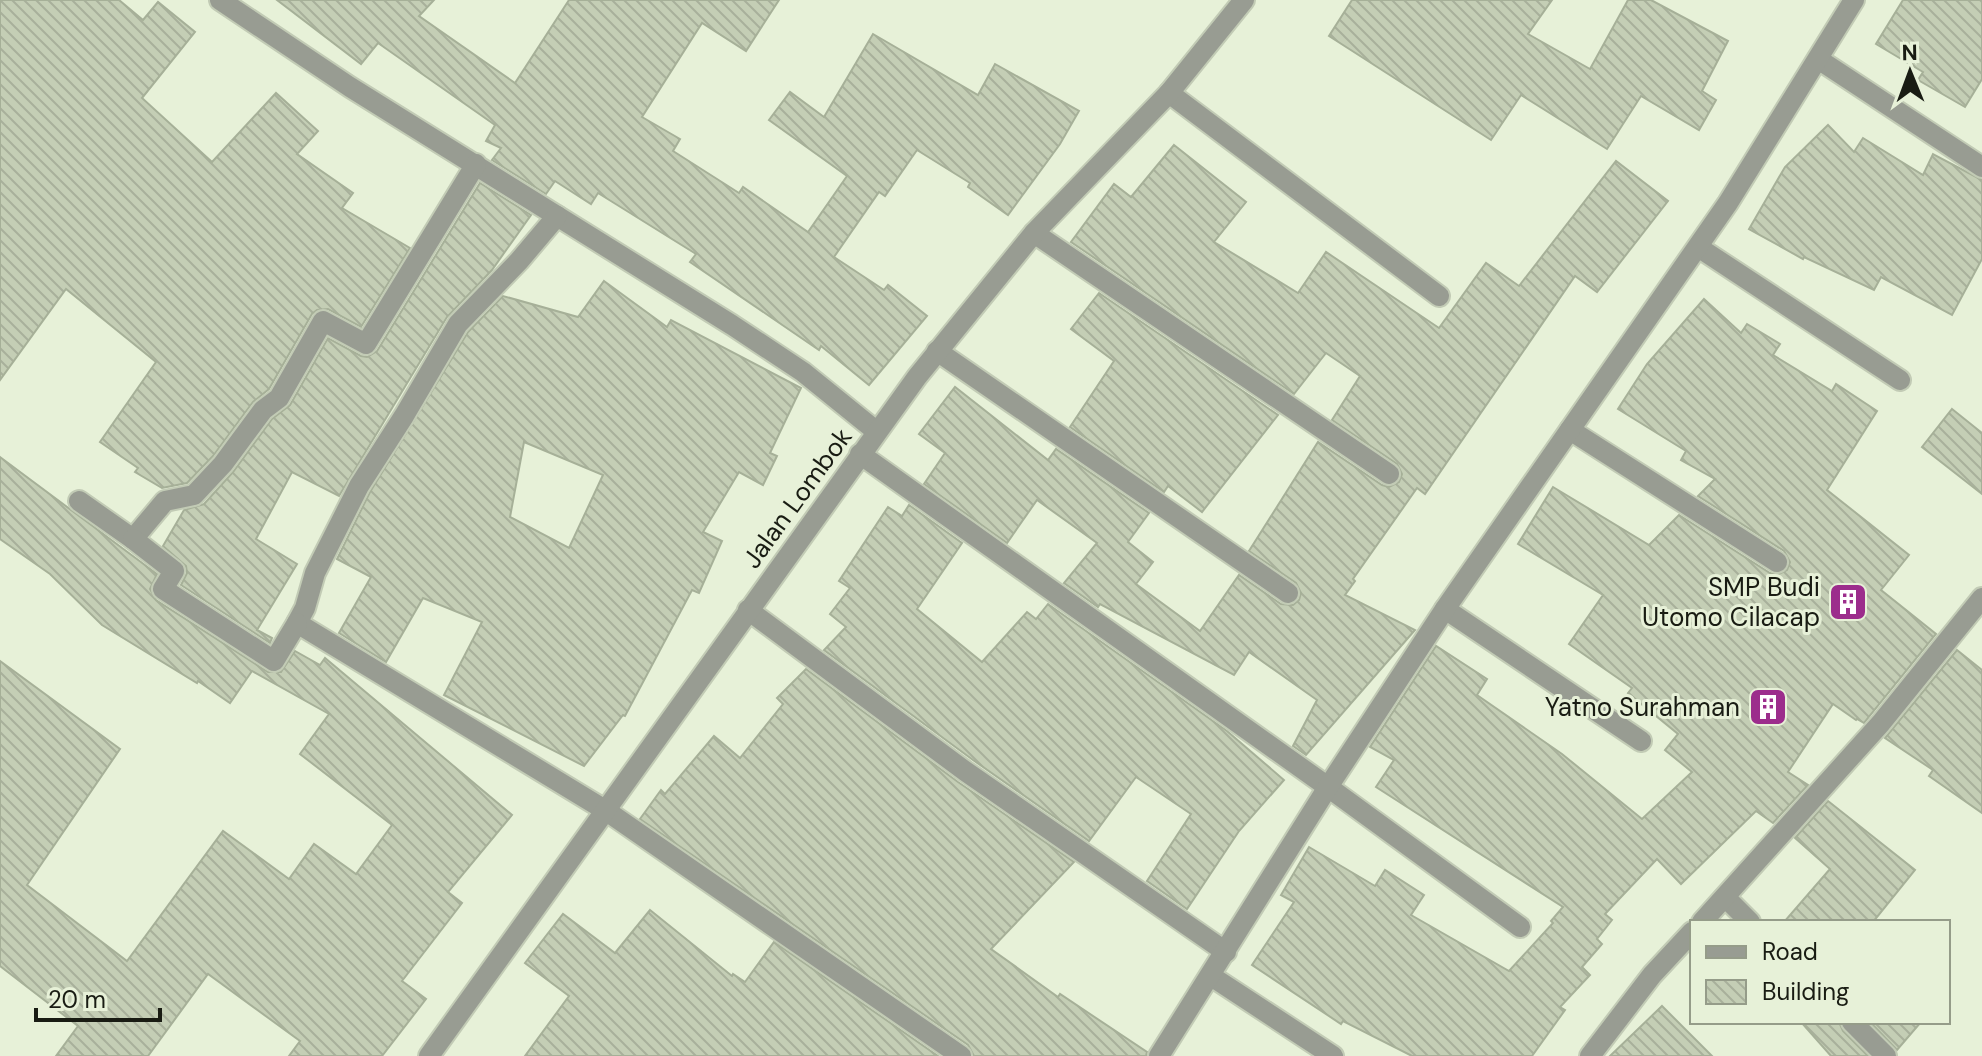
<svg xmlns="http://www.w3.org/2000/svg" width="1982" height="1056" font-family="'DM Sans',sans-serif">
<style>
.building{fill:url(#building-back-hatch);stroke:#a6b098;stroke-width:2;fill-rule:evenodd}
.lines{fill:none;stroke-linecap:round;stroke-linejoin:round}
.minor-casing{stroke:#c2cbb5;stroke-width:24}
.minor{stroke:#989c92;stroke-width:20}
.labels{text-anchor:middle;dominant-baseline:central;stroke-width:6;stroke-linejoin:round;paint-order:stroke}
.street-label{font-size:26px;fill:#191c13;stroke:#e7f1d8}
.poi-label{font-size:26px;fill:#191c13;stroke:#e7f1d8;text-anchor:end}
</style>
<defs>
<pattern id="building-back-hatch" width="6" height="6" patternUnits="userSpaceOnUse" patternTransform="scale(2)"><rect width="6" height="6" fill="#c4ceb5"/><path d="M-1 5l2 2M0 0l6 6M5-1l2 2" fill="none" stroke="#a8b09b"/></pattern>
</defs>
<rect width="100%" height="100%" fill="#e7f1d8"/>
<g class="building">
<path d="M 0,0 L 119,0 L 143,20 L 158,2 L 195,32 L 142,98 L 212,162 L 276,93 L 318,131 L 297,154 L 353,193 L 342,208 L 410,248 L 361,327 L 328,309 L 317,310 L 312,314 L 269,389 L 253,402 L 213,456 L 187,483 L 162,488 L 135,472 L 138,468 L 100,442 L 156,362 L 66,289 L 0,380 Z"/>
<path d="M 277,0 L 434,0 L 419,16 L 515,83 L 569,0 L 779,0 L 746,51 L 702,23 L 642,117 L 680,139 L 673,151 L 739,193 L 743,187 L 808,232 L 847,176 L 769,120 L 790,92 L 824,117 L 873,34 L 978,95 L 995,64 L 1079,111 L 1060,144 L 1008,215 L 968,187 L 970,183 L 917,150 L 885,196 L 879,192 L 834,257 L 884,290 L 888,285 L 927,316 L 869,385 L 821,346 L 819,350 L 690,262 L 696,254 L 598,193 L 591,204 L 555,181 L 546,194 L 492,160 L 501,148 L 486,141 L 495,125 L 378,43 L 361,64 Z"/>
<path d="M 1352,0 L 1552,0 L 1528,34 L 1590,69 L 1628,0 L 1651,0 L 1728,41 L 1702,91 L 1716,100 L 1699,130 L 1641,96 L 1607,149 L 1521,95 L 1491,140 L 1329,36 Z"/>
<path d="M 1903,0 L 1982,0 L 1982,79 L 1965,107 L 1918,80 L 1923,72 L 1876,44 Z"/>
<path d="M 1828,125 L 1854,152 L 1863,138 L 1923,175 L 1933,154 L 1982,180 L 1982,259 L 1952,315 L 1881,277 L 1874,290 L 1804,257 L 1803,259 L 1749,229 L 1785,167 Z"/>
<path d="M 1174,145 L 1246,202 L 1214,242 L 1298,293 L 1326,252 L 1439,328 L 1486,263 L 1519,286 L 1616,161 L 1668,201 L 1597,292 L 1575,276 L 1425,494 L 1417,488 L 1353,579 L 1355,581 L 1345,595 L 1415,630 L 1306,755 L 1293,746 L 1317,700 L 1249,652 L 1234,675 L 1100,604 L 1098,607 L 1064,583 L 1097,543 L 1037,500 L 1007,543 L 924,484 L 945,453 L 919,434 L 955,387 L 1048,460 L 1056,449 L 1149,513 L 1128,542 L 1153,562 L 1136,584 L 1200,631 L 1239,575 L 1281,604 L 1293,605 L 1299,600 L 1301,593 L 1296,583 L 1249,551 L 1318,442 L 1382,485 L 1389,487 L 1399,482 L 1402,474 L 1397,464 L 1332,420 L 1360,376 L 1326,353 L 1294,394 L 1071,242 L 1114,184 L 1131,197 Z"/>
<path d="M 480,183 L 531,215 L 492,270 L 447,317 L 339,496 L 292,472 L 256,539 L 297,564 L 257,630 L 272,638 L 270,643 L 181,585 L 187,573 L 186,566 L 163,546 L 184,510 L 204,504 L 233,472 L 272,419 L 290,405 L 328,338 L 361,356 L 367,357 L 377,351 Z"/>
<path d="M 604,281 L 667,327 L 671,320 L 801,388 L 770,453 L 777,456 L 763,485 L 739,472 L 703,532 L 722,541 L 699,593 L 692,590 L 625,716 L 623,715 L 584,766 L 444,695 L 482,622 L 423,598 L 386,662 L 339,633 L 371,577 L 337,559 L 370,492 L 468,332 L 503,296 L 578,317 ZM 524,442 L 603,475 L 569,548 L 510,517 Z"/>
<path d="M 1099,293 L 1278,415 L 1202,512 L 1168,486 L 1164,492 L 1070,427 L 1114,361 L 1071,329 Z"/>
<path d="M 1704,299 L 1741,333 L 1747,324 L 1780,344 L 1773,355 L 1832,391 L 1836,384 L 1877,411 L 1827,490 L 1909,555 L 1881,590 L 1936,634 L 1864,723 L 1857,719 L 1856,720 L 1833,704 L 1788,772 L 1808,785 L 1773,823 L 1756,811 L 1681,884 L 1657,859 L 1605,914 L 1612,920 L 1597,939 L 1602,944 L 1582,967 L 1590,975 L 1560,1007 L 1565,1010 L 1532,1056 L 1412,1056 L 1343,1021 L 1341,1024 L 1252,965 L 1294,902 L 1281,895 L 1309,847 L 1375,886 L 1385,870 L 1424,895 L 1411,915 L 1509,971 L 1553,923 L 1551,921 L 1563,907 L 1376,787 L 1394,760 L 1370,747 L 1436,646 L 1487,679 L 1477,695 L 1562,754 L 1642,819 L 1692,772 L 1665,750 L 1678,734 L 1628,693 L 1632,688 L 1569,644 L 1603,595 L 1518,544 L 1553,487 L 1649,545 L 1679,515 L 1770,573 L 1777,575 L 1787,570 L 1790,562 L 1784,551 L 1698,496 L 1715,479 L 1681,460 L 1686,451 L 1618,409 L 1647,364 Z"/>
<path d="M 1952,409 L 1982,433 L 1982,494 L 1922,447 Z"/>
<path d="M 0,457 L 157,574 L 150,589 L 156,600 L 268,672 L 281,672 L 295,651 L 320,665 L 325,658 L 512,815 L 448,892 L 462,903 L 402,981 L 426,999 L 382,1056 L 289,1056 L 300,1041 L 208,974 L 148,1056 L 56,1056 L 78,1026 L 0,966 L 0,661 L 120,749 L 27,885 L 127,961 L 223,831 L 289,879 L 314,844 L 356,874 L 392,825 L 300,754 L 329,714 L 252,671 L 230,703 L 198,681 L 197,683 L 102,625 L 50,574 L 0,539 Z"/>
<path d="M 909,505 L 962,543 L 917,609 L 982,662 L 1027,612 L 1036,619 L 1048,604 L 1227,731 L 1284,780 L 1239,831 L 1187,909 L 1147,881 L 1191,814 L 1136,777 L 1089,841 L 973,760 L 824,650 L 846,627 L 830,614 L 850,588 L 839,581 L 888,507 L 902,516 Z"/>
<path d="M 1957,650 L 1982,670 L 1982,813 L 1929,776 L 1933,770 L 1885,738 Z"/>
<path d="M 806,669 L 958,782 L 1074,862 L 991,949 L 1058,997 L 1060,994 L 1147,1052 L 1146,1056 L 974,1056 L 968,1045 L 640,819 L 661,790 L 665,794 L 714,736 L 740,758 L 783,704 L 777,698 Z"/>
<path d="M 1828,801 L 1915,870 L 1873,922 L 1784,922 L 1830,869 L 1795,838 Z"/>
<path d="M 650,910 L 732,976 L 733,974 L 745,982 L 774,942 L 938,1056 L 525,1056 L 569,996 L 525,963 L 563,914 L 615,953 Z"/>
<path d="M 1662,1006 L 1712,1056 L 1610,1056 Z"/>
<path d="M 1801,1022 L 1839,1022 L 1843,1031 L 1868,1056 L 1831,1056 Z"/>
<path d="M 1870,1022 L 1921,1022 L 1897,1050 Z"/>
</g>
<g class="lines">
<g class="minor-casing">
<g id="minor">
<path d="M 220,0 L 350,87 L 732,325 L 803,372 L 876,431"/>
<path d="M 1818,59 L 1982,167"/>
<path d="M 1169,93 L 1439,296"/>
<path d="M 557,216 L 519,261 L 458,324 L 404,416 L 359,486 L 315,573 L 305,608 L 297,623 L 605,810 L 961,1056"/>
<path d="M 1034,233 L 1389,474"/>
<path d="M 1698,247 L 1900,380"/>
<path d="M 937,351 L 1288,593"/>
<path d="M 1570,430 L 1777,562"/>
<path d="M 860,454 L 1328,787 L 1520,927"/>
<path d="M 79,501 L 133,539 L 165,501 L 194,495 L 223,464 L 263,410 L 279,398 L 323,321 L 366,344 L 476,164"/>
<path d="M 133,539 L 174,571 L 163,589 L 274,661 L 297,623"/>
<path d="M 1445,609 L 1641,741"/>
<path d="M 748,610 L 965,771 L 1226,952"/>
<path d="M 1725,897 L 1750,922"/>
<path d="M 1702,922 L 1881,723 L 1982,598"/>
<path d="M 1211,976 L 1333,1056"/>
<path d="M 1852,1022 L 1886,1056"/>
<path d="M 429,1056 L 917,377 L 1034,233 L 1169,93 L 1244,0"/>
<path d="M 1159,1056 L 1328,787 L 1445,609 L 1728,203 L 1854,0"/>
<path d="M 1590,1056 L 1652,975 L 1692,932"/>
</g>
</g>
<use href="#minor" class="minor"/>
</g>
<defs>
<g id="building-square" transform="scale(2)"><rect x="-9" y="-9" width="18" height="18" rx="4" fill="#9c2d8c" stroke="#e7f1d8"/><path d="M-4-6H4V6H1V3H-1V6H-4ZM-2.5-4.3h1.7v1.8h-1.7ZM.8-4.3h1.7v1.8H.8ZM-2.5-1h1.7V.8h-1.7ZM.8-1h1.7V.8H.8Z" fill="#fff"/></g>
</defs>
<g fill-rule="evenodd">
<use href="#building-square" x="1848" y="602"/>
<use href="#building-square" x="1768" y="707"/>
</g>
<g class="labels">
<g class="street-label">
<text transform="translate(797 498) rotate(-54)">Jalan Lombok</text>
</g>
<g class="poi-label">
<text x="1820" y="587">SMP Budi<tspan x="1820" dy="30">Utomo Cilacap</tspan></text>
<text x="1740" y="707">Yatno Surahman</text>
</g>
</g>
<rect x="1690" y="920" width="260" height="104" fill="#e7f1d8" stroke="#959c89" stroke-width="2"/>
<rect x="1706" y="946" width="40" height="12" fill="#989c92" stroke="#959c89" stroke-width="2"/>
<text x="1762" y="960" font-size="24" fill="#191c13">Road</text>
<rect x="1706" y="980" width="40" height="24" fill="url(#building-back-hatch)" stroke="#959c89" stroke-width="2"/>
<text x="1762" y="1000" font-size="24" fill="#191c13">Building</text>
<g transform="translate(1910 72) rotate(359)" stroke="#e7f1d8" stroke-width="6" paint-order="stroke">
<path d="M0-6L14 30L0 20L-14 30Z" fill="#191c13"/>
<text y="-12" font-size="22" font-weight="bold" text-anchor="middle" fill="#191c13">N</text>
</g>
<path d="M36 1008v12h124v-12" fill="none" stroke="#191c13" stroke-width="4"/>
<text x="48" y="1008" font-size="24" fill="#191c13" stroke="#e7f1d8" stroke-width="6" paint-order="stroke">20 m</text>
</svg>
